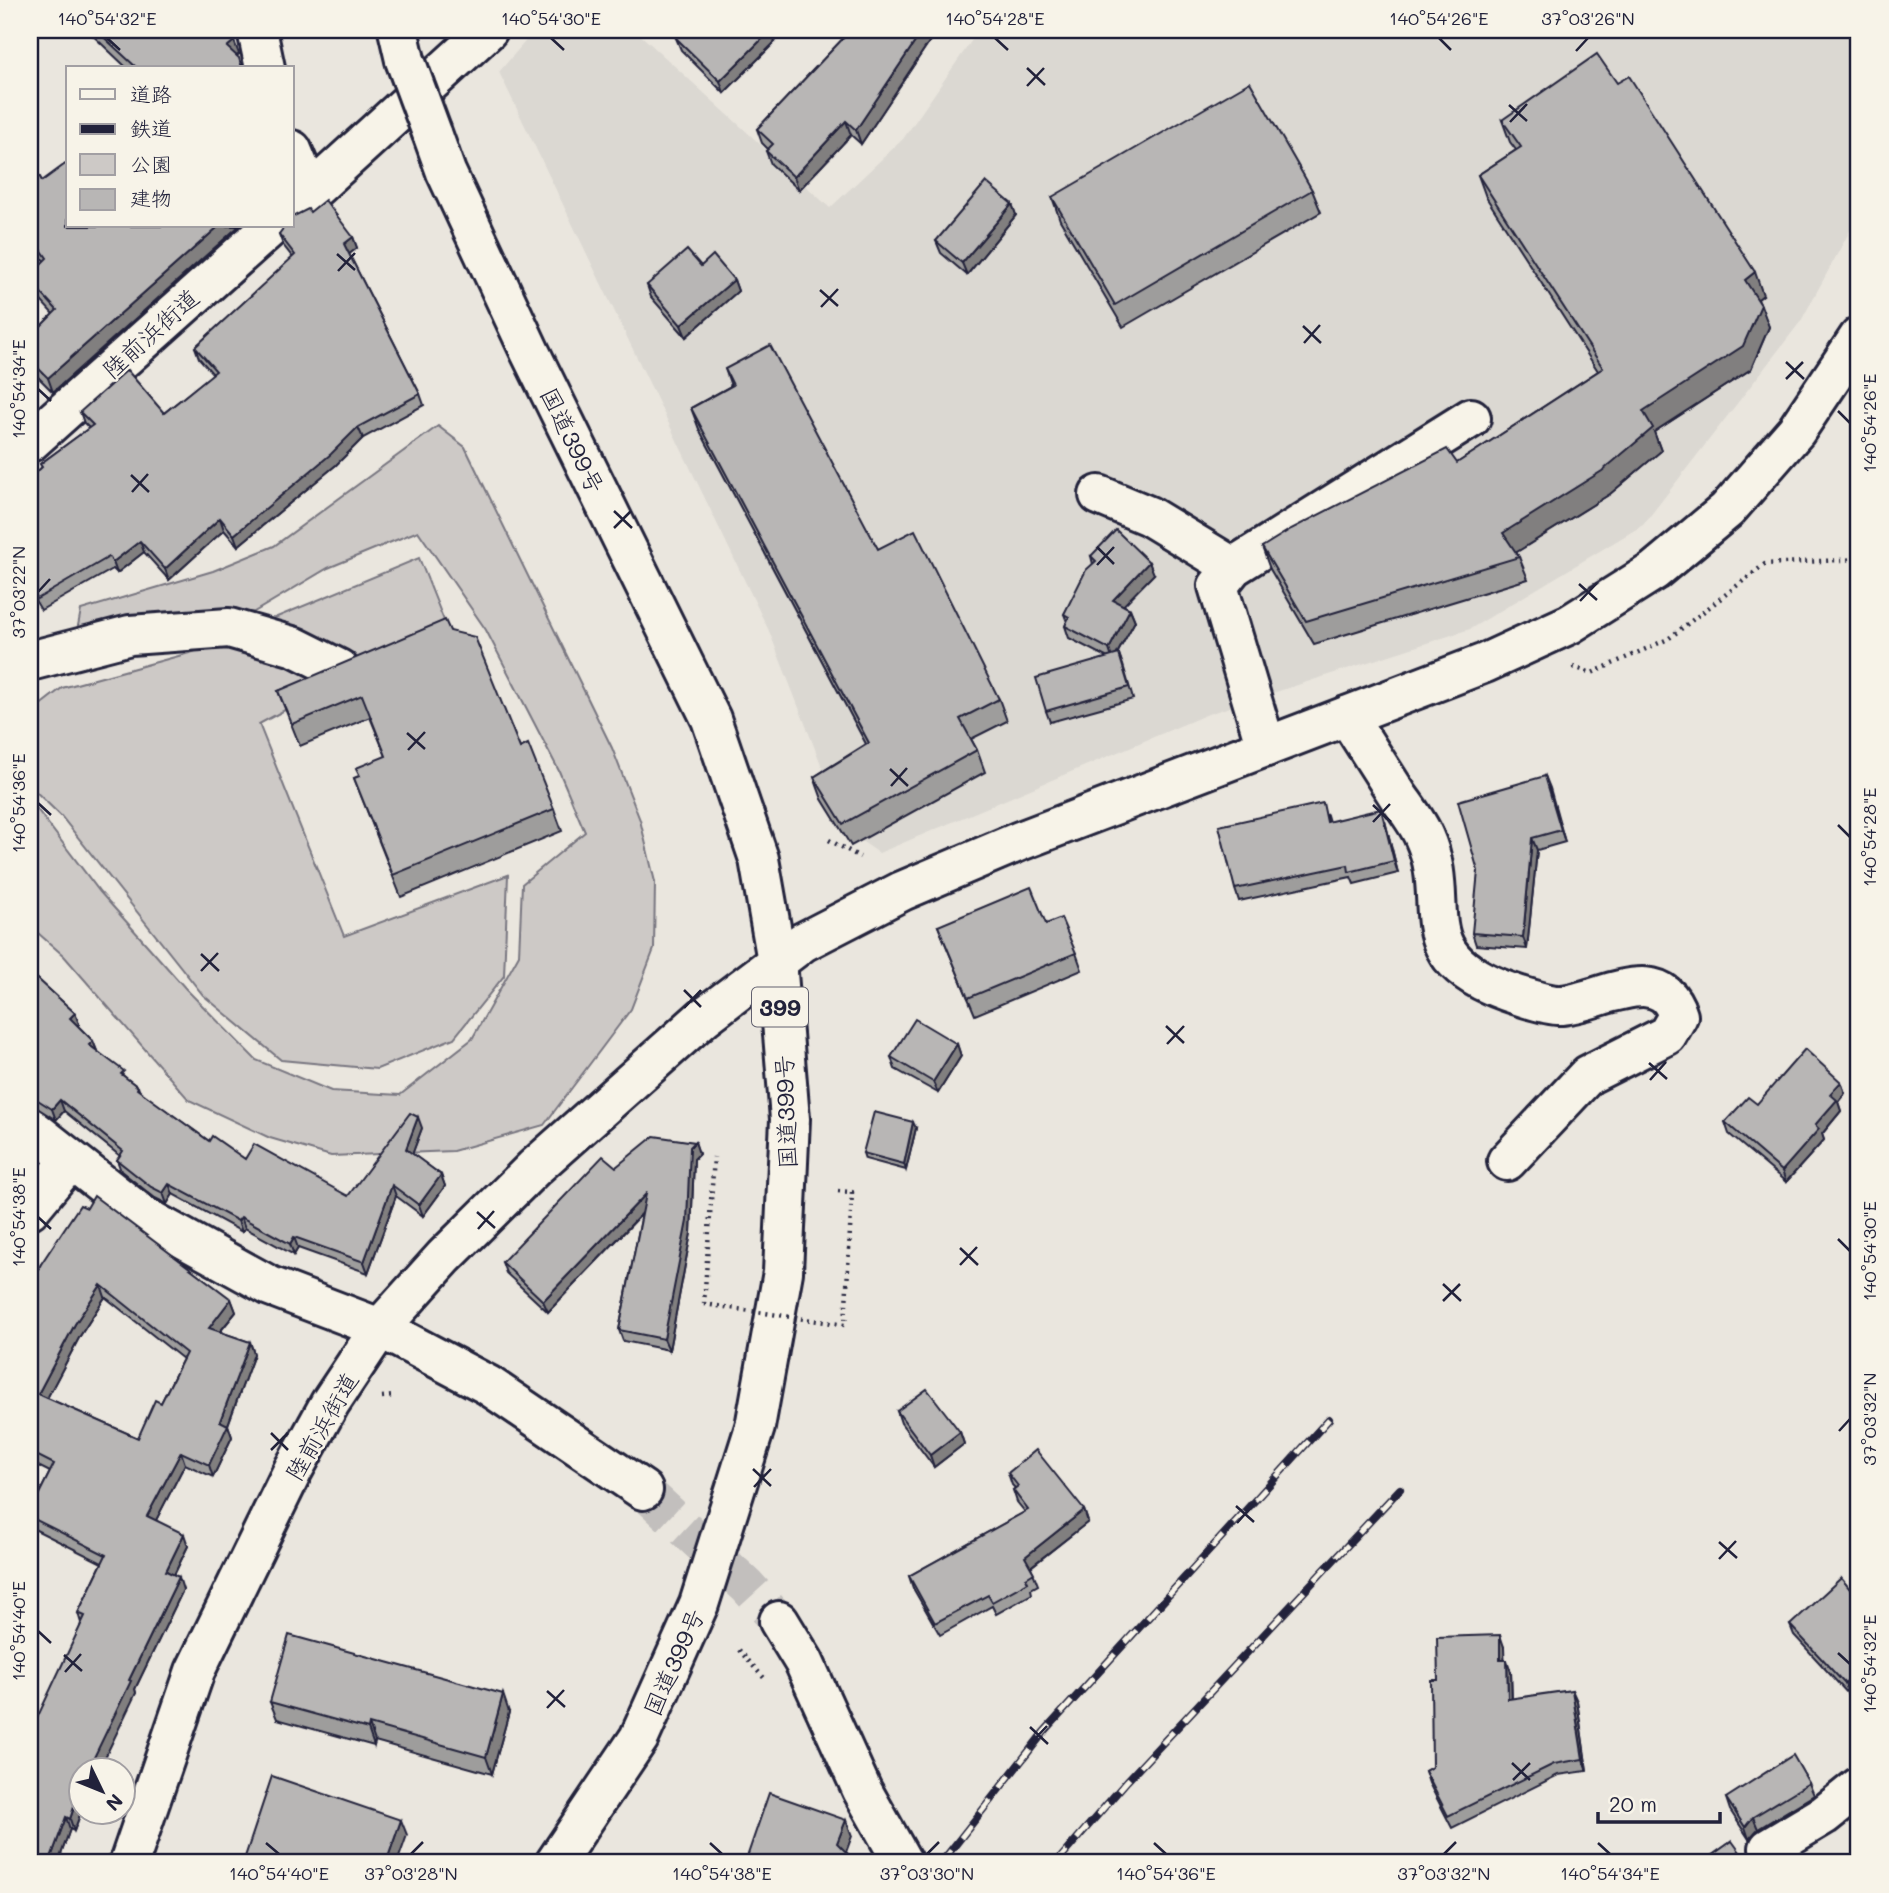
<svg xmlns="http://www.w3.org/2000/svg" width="1889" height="1893" font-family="Mali,'Klee One',sans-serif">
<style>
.built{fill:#dbd8d2}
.green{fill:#cdc9c6;stroke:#787680;stroke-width:2}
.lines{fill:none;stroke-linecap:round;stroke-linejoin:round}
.minor-tunnel{stroke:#c2bfbd;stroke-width:38;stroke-dasharray:38 19;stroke-linecap:butt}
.minor-casing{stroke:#22223b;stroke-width:44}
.highway-casing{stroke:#22223b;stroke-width:44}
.path{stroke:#22223b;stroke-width:4.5;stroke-dasharray:2 5;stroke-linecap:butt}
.minor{stroke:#f7f3e8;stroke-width:38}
.highway{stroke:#f7f3e8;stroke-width:38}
.rail-casing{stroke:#22223b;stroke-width:8}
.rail{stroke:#f7f3e8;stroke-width:5;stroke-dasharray:16;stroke-linecap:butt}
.highway-bridge-casing{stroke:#22223b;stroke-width:44;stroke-linecap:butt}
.path-bridge{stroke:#22223b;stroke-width:4.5;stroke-dasharray:2 5;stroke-linecap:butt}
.highway-bridge{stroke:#f7f3e8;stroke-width:38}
.wall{fill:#9e9d9c;stroke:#22223b;stroke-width:2;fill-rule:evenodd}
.shaded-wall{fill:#817f7f;stroke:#22223b;stroke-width:2}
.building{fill:#b8b6b5;stroke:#22223b;stroke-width:2;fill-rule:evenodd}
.ticks{fill:none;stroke:#22223b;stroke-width:2.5}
.labels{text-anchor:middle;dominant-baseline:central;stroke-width:5;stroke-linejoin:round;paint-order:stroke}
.shield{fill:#f7f3e8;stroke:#62616f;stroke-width:2}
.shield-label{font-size:23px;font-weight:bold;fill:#22223b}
.street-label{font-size:24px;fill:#22223b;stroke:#f7f3e8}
.neatline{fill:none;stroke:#22223b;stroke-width:2.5}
.ticks-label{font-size:18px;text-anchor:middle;fill:#22223b}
</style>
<rect width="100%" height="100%" fill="#eae6de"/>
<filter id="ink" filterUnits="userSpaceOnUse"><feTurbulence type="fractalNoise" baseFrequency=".0143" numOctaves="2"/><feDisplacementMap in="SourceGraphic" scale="14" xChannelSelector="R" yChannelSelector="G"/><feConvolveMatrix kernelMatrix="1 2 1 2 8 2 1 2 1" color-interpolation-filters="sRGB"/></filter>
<g filter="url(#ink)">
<path class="built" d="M 535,30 L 635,30 L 830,208 L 903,139 L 979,30 L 1834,30 L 1839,36 L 1859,30 L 1859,214 L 1801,321 L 1643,525 L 1470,629 L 1208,714 L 879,853 L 847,831 L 769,631 L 499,72 Z"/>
<g class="green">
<path d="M 438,426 L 465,447 L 612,748 L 640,820 L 655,882 L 654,949 L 631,1009 L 544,1125 L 453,1151 L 331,1156 L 270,1138 L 189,1100 L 64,956 L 30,926 L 30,800 L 100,892 L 186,989 L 256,1060 L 331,1091 L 400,1095 L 472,1039 L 519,955 L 522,884 L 585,832 L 559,771 L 486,630 L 418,531 L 328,568 L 254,612 L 162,614 L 77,631 L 81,610 L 213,571 L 274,546 Z"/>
<path d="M 419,558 L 445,623 L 259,724 L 344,936 L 508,875 L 504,976 L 454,1038 L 377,1069 L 281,1060 L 203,995 L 61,816 L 30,786 L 30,713 L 62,688 L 193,652 Z"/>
</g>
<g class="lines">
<path class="minor-tunnel" d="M 643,1490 L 747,1586 L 779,1621"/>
<g class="minor-casing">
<g id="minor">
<path d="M 257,30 L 265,68"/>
<path d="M 292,150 L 310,193"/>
<path d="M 292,209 L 488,30"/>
<path d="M 30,442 L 272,226"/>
<path d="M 1099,495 L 1149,516 L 1233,567"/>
<path d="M 30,661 L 130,635 L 229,628 L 295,647 L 339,669"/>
<path d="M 1347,716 C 1364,743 1381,769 1398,796 C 1407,809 1418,823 1424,837 C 1453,901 1409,948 1491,985 C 1504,991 1550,1007 1562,1005 C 1600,1002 1662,960 1678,1016 L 1667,1035 L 1588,1075 L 1507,1161"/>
<path d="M 1266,747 L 1218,586 L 1233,567 L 1471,418"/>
<path d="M 30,1127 L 143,1216 L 270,1286 L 380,1328 L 488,1385 L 643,1490"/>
<path d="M 30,1209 L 70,1161"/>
<path d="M 779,1621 L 804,1662 L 862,1790 L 903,1863"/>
<path d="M 1769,1848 L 1824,1815 L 1859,1787"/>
<path d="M 129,1863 L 195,1671 L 293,1470 L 330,1403 L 380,1328 L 444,1257 L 534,1168 L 704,1017 L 803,942 L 902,891 L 1020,841 L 1485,663 L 1570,624 L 1654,571 L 1727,510 L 1796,431 L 1859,337"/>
</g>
</g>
<g class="highway-casing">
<g id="highway">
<path d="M 398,30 L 405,60"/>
<path d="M 432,133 L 446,172 L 530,352 L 711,719 L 759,859 L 777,961 L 790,1119 L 783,1272 L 755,1427 L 699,1604 L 639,1738 L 555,1863"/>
</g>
</g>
<g class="path">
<path d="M 1573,667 L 1592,673 L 1668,639 L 1765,564 L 1859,559"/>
<path d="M 829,840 L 860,857"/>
<path d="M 838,1191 L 852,1192 L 845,1325"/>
<path d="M 704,1304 L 714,1157"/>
<path d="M 382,1397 L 395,1396"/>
<path d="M 739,1650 L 764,1678"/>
</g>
<use href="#minor" class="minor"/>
<use href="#highway" class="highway"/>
<g class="rail-casing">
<g id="rail">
<path d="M 941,1863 L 1044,1732 L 1329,1419"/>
<path d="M 1056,1863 L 1127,1781 L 1400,1489"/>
</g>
</g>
<use href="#rail" class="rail"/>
<g class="highway-bridge-casing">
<path id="highway-bridge" d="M 405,60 L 432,133"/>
</g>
<path class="path-bridge" d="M 704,1304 L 845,1325"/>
<use href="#highway-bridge" class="highway-bridge"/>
</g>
<g class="wall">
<path d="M 87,30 L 223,30 L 239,54 L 236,56 L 242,68 L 127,68 Z"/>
<path d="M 851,30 L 937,30 L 861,144 L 851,135 L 799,190 L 771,164 L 766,151 L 768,149 L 762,143 L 757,129 Z"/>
<path d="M 676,38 L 775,42 L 724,93 L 681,50 Z"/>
<path d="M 1502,120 L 1763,295 L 1758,299 L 1769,327 L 1751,369 L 1654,432 L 1661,451 L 1610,494 L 1516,552 L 1519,557 L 1528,579 L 1314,644 L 1270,569 L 1262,547 L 1457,463 L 1598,371 L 1486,197 L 1478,175 L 1516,150 L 1510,142 Z"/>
<path d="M 30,160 L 68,226 L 239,226 L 53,392 L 30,369 L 30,337 L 53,314 L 32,291 L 30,286 L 30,275 L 44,261 L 30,240 Z"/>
<path d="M 1312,190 L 1321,212 L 1123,327 L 1060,220 L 1052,197 Z"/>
<path d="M 1012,204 L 1016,215 L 967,275 L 941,253 L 936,241 Z"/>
<path d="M 310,212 L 353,237 L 357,248 L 349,254 L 420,394 L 424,405 L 363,438 L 336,465 L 238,546 L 224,530 L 169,580 L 144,552 L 117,573 L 113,569 L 41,610 L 33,597 L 30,600 L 30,478 L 42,467 L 40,464 L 89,428 L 84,423 L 80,412 L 164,413 L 213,374 L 199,358 L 195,347 L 293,258 L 283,245 L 279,234 Z"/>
<path d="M 701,266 L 734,280 L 738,291 L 686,337 L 651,297 L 647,285 Z"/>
<path d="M 725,369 L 878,549 L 999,699 L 1007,721 L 971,739 L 977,750 L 985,772 L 851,846 L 822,799 L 814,777 L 866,744 L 699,429 L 691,408 L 731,386 Z"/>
<path d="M 1091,556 L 1154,574 L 1123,605 L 1130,609 L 1135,621 L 1117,654 L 1119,654 L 1123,665 L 1133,699 L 1050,722 L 1046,711 L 1106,657 L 1069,638 L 1065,626 L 1067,622 L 1064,614 L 1093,564 Z"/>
<path d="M 450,631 L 520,748 L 554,809 L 562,831 L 401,897 L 354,778 L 359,776 L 386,756 L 370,717 L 300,746 L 278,691 Z"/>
<path d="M 1859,688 L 1859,710 L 1856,707 L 1852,695 Z"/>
<path d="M 1545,776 L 1565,842 L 1537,850 L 1527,949 L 1476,945 L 1472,933 Z"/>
<path d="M 1327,815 L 1329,822 L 1385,821 L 1398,873 L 1354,884 L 1351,877 L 1239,901 L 1235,889 Z"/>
<path d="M 1046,924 L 1076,953 L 1082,970 L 975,1015 L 938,926 Z"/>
<path d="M 30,972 L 75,1013 L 79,1024 L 77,1025 L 93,1041 L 97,1051 L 126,1078 L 138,1087 L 140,1092 L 209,1141 L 245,1159 L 348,1196 L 422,1128 L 412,1154 L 441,1175 L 445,1186 L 423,1216 L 396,1196 L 368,1273 L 298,1248 L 294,1255 L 245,1228 L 242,1232 L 173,1194 L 167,1204 L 155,1198 L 121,1171 L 117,1160 L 120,1156 L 64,1111 L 56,1120 L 34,1106 L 30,1106 Z"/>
<path d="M 957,1044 L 961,1056 L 938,1093 L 895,1069 L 891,1057 Z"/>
<path d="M 1841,1082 L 1845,1093 L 1838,1102 L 1841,1111 L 1822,1134 L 1824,1140 L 1786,1182 L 1729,1134 L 1725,1122 L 1757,1104 Z"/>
<path d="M 916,1128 L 906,1170 L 865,1159 L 863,1153 Z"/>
<path d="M 695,1142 L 699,1154 L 694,1159 L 691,1233 L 669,1350 L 623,1341 L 619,1330 L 642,1214 L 548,1312 L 506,1273 L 502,1262 L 616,1167 Z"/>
<path d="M 41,1264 L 231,1299 L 236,1312 L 220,1332 L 250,1342 L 254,1354 L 228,1425 L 232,1437 L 213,1477 L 185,1464 L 156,1520 L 188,1546 L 174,1575 L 183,1590 L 135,1689 L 136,1693 L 80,1770 L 81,1812 L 74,1831 L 70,1829 L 58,1863 L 30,1863 L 81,1623 L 78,1613 L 102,1563 L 32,1528 L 30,1521 L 30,1512 L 50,1472 L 30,1462 L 30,1285 ZM 105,1297 L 183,1359 L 161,1403 L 138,1438 L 47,1398 L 80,1336 Z"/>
<path d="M 897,1411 L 960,1432 L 964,1444 L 934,1467 L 901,1423 Z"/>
<path d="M 1008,1473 L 1084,1510 L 1088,1522 L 1031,1567 L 1038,1585 L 1031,1589 L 1032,1594 L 996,1614 L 992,1606 L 940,1635 L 913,1588 L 909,1576 L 1025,1512 L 1017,1502 L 1013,1490 L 1015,1488 L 1012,1485 Z"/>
<path d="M 1859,1600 L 1859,1693 L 1855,1689 L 1849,1695 L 1794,1635 L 1790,1625 Z"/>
<path d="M 1504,1647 L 1504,1660 L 1511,1672 L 1512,1699 L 1577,1701 L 1587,1771 L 1558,1775 L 1452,1828 L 1429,1783 L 1425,1771 L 1432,1767 L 1438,1680 Z"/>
<path d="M 270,1702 L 509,1712 L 492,1774 L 375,1741 L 374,1746 L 277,1719 Z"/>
<path d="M 1809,1783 L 1814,1795 L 1758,1829 L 1749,1839 L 1730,1810 L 1726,1798 Z"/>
</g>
<g class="shaded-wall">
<path d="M 771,30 L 775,42 L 724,93 L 720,81 Z"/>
<path d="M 923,30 L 937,30 L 861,144 L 856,130 Z"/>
<path d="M 234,41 L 239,54 L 232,61 L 227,47 Z"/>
<path d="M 846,121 L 851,135 L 799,190 L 794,177 Z"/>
<path d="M 1012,204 L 1016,215 L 967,275 L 962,263 Z"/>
<path d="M 219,226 L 239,226 L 53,392 L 48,378 Z"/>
<path d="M 353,237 L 357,248 L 348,255 L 344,244 Z"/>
<path d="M 1755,272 L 1763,295 L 1753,303 L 1745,280 Z"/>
<path d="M 734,280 L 738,291 L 686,337 L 681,325 Z"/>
<path d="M 1761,305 L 1769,327 L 1751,369 L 1654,432 L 1661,451 L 1610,494 L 1512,555 L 1503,533 L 1643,411 Z"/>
<path d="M 358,427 L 363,438 L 336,465 L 238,546 L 234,535 Z"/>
<path d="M 220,518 L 224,530 L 169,580 L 165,569 Z"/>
<path d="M 140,541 L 144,552 L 117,573 L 113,562 Z"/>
<path d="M 1149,562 L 1154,574 L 1117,612 L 1113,600 Z"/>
<path d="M 30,588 L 33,597 L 30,600 Z"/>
<path d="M 1130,609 L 1135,621 L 1113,661 L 1109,649 Z"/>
<path d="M 1545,776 L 1550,788 L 1565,842 L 1561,830 Z"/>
<path d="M 1381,809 L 1385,821 L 1398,873 L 1394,861 Z"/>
<path d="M 1532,838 L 1537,850 L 1527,949 L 1523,937 Z"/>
<path d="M 75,1013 L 79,1024 L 74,1029 L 70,1018 Z"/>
<path d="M 93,1041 L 97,1051 L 89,1045 Z"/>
<path d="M 957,1044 L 961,1056 L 938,1093 L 933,1082 Z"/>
<path d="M 1841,1082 L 1845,1093 L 1838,1102 L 1841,1111 L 1822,1134 L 1824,1140 L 1786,1182 L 1782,1171 L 1815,1125 L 1830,1094 Z"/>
<path d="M 60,1100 L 64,1111 L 56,1120 L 52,1109 Z"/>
<path d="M 418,1117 L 422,1128 L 410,1160 L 406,1149 Z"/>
<path d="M 913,1122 L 916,1128 L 906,1170 L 904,1164 Z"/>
<path d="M 695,1142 L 699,1154 L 694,1159 L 691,1233 L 669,1350 L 664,1339 L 690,1147 Z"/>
<path d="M 441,1175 L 445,1186 L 423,1216 L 419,1205 Z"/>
<path d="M 169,1184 L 173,1194 L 167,1204 L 163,1193 Z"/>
<path d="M 392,1185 L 396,1196 L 368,1273 L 364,1262 Z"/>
<path d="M 646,1194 L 650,1205 L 548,1312 L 543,1301 Z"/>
<path d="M 241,1217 L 245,1228 L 242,1232 L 238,1221 Z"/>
<path d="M 294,1237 L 298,1248 L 294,1255 L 290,1244 Z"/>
<path d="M 101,1285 L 105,1297 L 80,1336 L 43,1406 L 38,1394 L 75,1324 Z"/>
<path d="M 231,1299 L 236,1312 L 213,1340 L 209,1328 Z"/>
<path d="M 250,1342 L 254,1354 L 227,1427 L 228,1425 L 232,1437 L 213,1477 L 209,1465 L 220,1421 Z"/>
<path d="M 960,1432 L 964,1444 L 934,1467 L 930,1455 Z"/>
<path d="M 181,1452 L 185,1464 L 152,1528 L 147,1516 Z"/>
<path d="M 1084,1510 L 1088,1522 L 1029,1568 L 1025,1557 Z"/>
<path d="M 184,1534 L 188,1546 L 170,1583 L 166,1571 Z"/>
<path d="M 179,1577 L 183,1590 L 135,1689 L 136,1693 L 99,1770 L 88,1770 L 129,1680 Z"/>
<path d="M 1500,1635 L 1504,1647 L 1505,1672 L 1500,1660 Z"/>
<path d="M 1507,1660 L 1511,1672 L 1512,1711 L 1508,1699 Z"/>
<path d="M 1851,1678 L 1855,1689 L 1849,1695 L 1845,1684 Z"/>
<path d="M 1572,1690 L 1577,1701 L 1587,1771 L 1583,1759 Z"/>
<path d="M 503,1694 L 509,1712 L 492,1774 L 486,1757 Z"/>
<path d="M 369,1724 L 375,1741 L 374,1746 L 368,1729 Z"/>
<path d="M 80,1789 L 81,1812 L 74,1831 L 70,1819 Z"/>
<path d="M 66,1817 L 70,1829 L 58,1863 L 49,1863 Z"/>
<path d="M 1753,1817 L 1758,1829 L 1749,1839 L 1745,1827 Z"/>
<path d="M 401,1820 L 407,1835 L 397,1863 L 386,1863 Z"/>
<path d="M 846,1820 L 852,1836 L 843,1860 L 837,1843 Z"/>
</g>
<g class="building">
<path d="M 96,30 L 223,30 L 234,41 L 227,47 L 239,58 L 242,68 L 135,68 L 136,67 Z"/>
<path d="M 685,30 L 771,30 L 720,81 L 676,38 Z"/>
<path d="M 851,30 L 923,30 L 856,130 L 846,121 L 794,177 L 766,151 L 773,144 L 757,129 Z"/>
<path d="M 1597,54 L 1617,83 L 1629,76 L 1755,272 L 1745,280 L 1761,305 L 1743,346 L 1643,411 L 1653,428 L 1602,471 L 1503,533 L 1519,557 L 1306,621 L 1262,547 L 1291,529 L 1447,449 L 1457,463 L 1603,368 L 1478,175 L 1521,147 L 1502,120 Z"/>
<path d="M 1250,82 L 1312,190 L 1115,305 L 1052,197 Z"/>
<path d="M 30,160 L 42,181 L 68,162 L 68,226 L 219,226 L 48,378 L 30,360 L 30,337 L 57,310 L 30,281 L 30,275 L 47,258 L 30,234 Z"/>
<path d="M 986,182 L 1012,204 L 962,263 L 936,241 Z"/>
<path d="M 325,200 L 353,237 L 344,244 L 420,394 L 358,427 L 331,454 L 234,535 L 220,518 L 165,569 L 140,541 L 113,562 L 109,557 L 37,599 L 30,587 L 30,478 L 42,467 L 40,464 L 93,425 L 80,412 L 127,370 L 164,413 L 216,371 L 195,347 L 295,255 L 279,234 L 285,226 L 292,226 L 292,217 L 308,209 L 310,212 Z"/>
<path d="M 687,250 L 701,266 L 713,255 L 734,280 L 681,325 L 647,285 Z"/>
<path d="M 770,345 L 878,549 L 915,530 L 999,699 L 960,719 L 977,750 L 843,824 L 814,777 L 869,743 L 691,408 L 733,385 L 725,369 Z"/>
<path d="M 1116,530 L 1149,562 L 1113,600 L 1130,609 L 1109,649 L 1065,626 L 1069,617 L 1064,614 L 1086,570 L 1096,561 L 1091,556 Z"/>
<path d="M 445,620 L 450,631 L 475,637 L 520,748 L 528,744 L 554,809 L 393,875 L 354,778 L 360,776 L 356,768 L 386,756 L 362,695 L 292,724 L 278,691 Z"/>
<path d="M 1119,654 L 1129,687 L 1046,711 L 1036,678 Z"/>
<path d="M 1859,688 L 1859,703 L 1852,695 Z"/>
<path d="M 1545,776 L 1561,830 L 1532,838 L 1523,937 L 1472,933 L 1478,871 L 1458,801 Z"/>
<path d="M 1323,803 L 1327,822 L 1381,809 L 1394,861 L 1349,872 L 1348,865 L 1235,889 L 1219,826 Z"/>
<path d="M 1031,887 L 1046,924 L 1061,918 L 1076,953 L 968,998 L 938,926 Z"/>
<path d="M 30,972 L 75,1013 L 70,1018 L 93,1041 L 89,1045 L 124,1071 L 121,1074 L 138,1087 L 137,1089 L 209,1141 L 212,1136 L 245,1159 L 254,1144 L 348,1196 L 410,1113 L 418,1117 L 406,1149 L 441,1175 L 419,1205 L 392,1185 L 364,1262 L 294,1237 L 290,1244 L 241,1217 L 238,1221 L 169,1184 L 163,1193 L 151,1187 L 117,1160 L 123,1151 L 60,1100 L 52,1109 L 30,1095 Z"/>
<path d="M 915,1019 L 957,1044 L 933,1082 L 891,1057 Z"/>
<path d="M 1805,1049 L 1841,1082 L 1830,1094 L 1837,1100 L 1815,1125 L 1819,1129 L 1782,1171 L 1725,1122 L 1748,1097 L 1757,1104 Z"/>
<path d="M 874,1112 L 913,1122 L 904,1164 L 863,1153 Z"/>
<path d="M 654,1136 L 695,1142 L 690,1147 L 687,1221 L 664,1339 L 619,1330 L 646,1194 L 543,1301 L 502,1262 L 603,1156 L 616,1167 Z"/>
<path d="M 94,1196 L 231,1299 L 209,1328 L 250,1342 L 220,1421 L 228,1425 L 209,1465 L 181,1452 L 147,1516 L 184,1534 L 166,1571 L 179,1577 L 129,1680 L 131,1681 L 88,1770 L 80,1770 L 80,1789 L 70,1819 L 66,1817 L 49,1863 L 30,1863 L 30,1733 L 85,1616 L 78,1613 L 106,1555 L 30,1517 L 30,1512 L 54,1464 L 30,1452 L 30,1285 L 41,1264 L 80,1205 L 87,1208 ZM 101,1285 L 186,1353 L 161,1403 L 155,1400 L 138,1438 L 38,1394 L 75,1324 Z"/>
<path d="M 927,1389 L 960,1432 L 930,1455 L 897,1411 Z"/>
<path d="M 1036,1450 L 1084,1510 L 1025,1557 L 1034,1573 L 1026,1578 L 1028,1582 L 992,1602 L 988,1595 L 935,1623 L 909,1576 L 1028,1510 L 1013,1490 L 1018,1486 L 1008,1473 Z"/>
<path d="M 1841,1578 L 1859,1600 L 1859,1684 L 1858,1685 L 1851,1678 L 1845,1684 L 1790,1625 Z"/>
<path d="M 289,1635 L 503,1694 L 486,1757 L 369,1724 L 368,1729 L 270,1702 Z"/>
<path d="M 1500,1635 L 1500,1660 L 1507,1660 L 1508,1699 L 1572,1690 L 1583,1759 L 1554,1764 L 1448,1816 L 1425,1771 L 1432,1767 L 1431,1680 L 1438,1680 L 1437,1637 Z"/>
<path d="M 1793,1755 L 1809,1783 L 1753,1817 L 1745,1827 L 1726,1798 Z"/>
<path d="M 272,1776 L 401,1820 L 386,1863 L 243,1863 Z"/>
<path d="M 769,1793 L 846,1820 L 837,1843 L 856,1862 L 854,1863 L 745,1863 Z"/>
<path d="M 1732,1841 L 1748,1863 L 1701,1863 Z"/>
<path d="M 191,1857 L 209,1863 L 189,1863 Z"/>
</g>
</g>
<path class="ticks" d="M 107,38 L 120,50M 551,38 L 564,50M 995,38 L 1008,50M 1439,38 L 1451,50M 1576,51 L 1588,38M 1027,68 L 1045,85M 1027,86 L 1044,68M 1509,105 L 1527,121M 1510,122 L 1527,104M 337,254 L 355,270M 338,271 L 355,253M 820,290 L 838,306M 821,307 L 838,289M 1303,326 L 1321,343M 1304,343 L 1320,325M 1786,362 L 1804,379M 1786,379 L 1803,362M 38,389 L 51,401M 1838,411 L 1850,423M 131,475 L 149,492M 132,492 L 148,474M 614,511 L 632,528M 614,528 L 631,511M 1097,547 L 1114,564M 1097,565 L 1114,547M 1579,584 L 1597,600M 38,592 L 50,579M 1580,601 L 1597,583M 407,733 L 425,749M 408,750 L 425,732M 890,769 L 908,786M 891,786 L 907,768M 38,803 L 51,815M 1373,805 L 1391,822M 1373,822 L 1390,804M 1838,825 L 1850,837M 201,954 L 219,971M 201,971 L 218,953M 684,990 L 701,1007M 684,1008 L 701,990M 1166,1026 L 1184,1043M 1167,1044 L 1184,1026M 1649,1063 L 1667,1079M 1650,1080 L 1666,1062M 477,1212 L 495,1228M 38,1217 L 51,1229M 478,1229 L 494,1211M 1838,1239 L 1850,1251M 960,1248 L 978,1265M 960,1265 L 977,1247M 1443,1284 L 1461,1301M 1443,1301 L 1460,1284M 1839,1431 L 1850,1419M 271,1433 L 288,1450M 271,1450 L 288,1433M 753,1469 L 771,1486M 754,1487 L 771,1469M 1236,1506 L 1254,1522M 1237,1523 L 1253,1505M 1719,1542 L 1737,1558M 1719,1559 L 1736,1541M 38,1631 L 51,1643M 1838,1653 L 1850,1664M 64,1655 L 82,1671M 65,1672 L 81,1654M 547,1691 L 565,1707M 547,1708 L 564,1690M 1030,1727 L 1048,1744M 1030,1744 L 1047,1726M 1512,1763 L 1530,1780M 1513,1780 L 1530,1763M 266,1843 L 279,1854M 710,1843 L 722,1854M 1154,1843 L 1166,1854M 1598,1843 L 1610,1854M 411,1854 L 423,1842M 927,1854 L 939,1842M 1444,1854 L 1456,1842"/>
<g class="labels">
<rect class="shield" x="752" y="987.5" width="56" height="39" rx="5"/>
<g class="shield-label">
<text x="780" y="1007">399</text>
</g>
<g class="street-label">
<text transform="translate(150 333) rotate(-42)">陸前浜街道</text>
<text transform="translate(573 440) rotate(64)">国道399号</text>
<text transform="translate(785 1112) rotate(-92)">国道399号</text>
<text transform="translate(321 1426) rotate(-60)">陸前浜街道</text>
<text transform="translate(673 1662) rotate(-66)">国道399号</text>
</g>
</g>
<rect width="1889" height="1893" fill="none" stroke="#f7f3e8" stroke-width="77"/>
<rect x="66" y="66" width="228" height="161" fill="#f7f3e8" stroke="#a29fa3" stroke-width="2"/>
<rect x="80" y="89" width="35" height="10" fill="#f7f3e8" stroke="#a29fa3" stroke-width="2"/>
<text x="130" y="102" font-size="21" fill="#22223b">道路</text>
<rect x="80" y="124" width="35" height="10" fill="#22223b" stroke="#a29fa3" stroke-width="2"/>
<text x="130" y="136" font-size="21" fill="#22223b">鉄道</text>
<rect x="80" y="154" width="35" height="21" fill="#cdc9c6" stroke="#a29fa3" stroke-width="2"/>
<text x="130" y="172" font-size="21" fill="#22223b">公園</text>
<rect x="80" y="189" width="35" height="21" fill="#b8b6b5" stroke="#a29fa3" stroke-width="2"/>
<text x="130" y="206" font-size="21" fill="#22223b">建物</text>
<g transform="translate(102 1791) rotate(133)"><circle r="33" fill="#f7f3e8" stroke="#a29fa3" stroke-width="2"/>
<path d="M0-5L12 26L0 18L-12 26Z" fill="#22223b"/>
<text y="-10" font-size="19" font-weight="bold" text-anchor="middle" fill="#22223b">N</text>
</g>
<path d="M1598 1812v10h122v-10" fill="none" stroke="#22223b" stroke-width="3.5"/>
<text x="1609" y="1812" font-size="21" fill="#22223b" stroke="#f7f3e8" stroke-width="5" paint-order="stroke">20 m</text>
<rect x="38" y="38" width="1812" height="1816" class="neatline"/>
<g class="ticks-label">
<text x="107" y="25">140°54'32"E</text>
<text x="551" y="25">140°54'30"E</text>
<text x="995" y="25">140°54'28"E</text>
<text x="1439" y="25">140°54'26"E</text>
<text x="1588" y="25">37°03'26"N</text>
<text transform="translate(19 389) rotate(-90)" y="6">140°54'34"E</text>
<text transform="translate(1870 423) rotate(-90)" y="6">140°54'26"E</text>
<text transform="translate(19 592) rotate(-90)" y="6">37°03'22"N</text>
<text transform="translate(19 803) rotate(-90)" y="6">140°54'36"E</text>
<text transform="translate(1870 837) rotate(-90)" y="6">140°54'28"E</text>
<text transform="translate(19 1217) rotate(-90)" y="6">140°54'38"E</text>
<text transform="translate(1870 1251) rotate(-90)" y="6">140°54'30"E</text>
<text transform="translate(1870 1419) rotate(-90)" y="6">37°03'32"N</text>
<text transform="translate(19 1631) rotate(-90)" y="6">140°54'40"E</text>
<text transform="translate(1870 1664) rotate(-90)" y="6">140°54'32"E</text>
<text x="279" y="1880">140°54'40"E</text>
<text x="411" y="1880">37°03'28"N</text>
<text x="722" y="1880">140°54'38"E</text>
<text x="927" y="1880">37°03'30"N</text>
<text x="1166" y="1880">140°54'36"E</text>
<text x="1444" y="1880">37°03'32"N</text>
<text x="1610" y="1880">140°54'34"E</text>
</g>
</svg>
